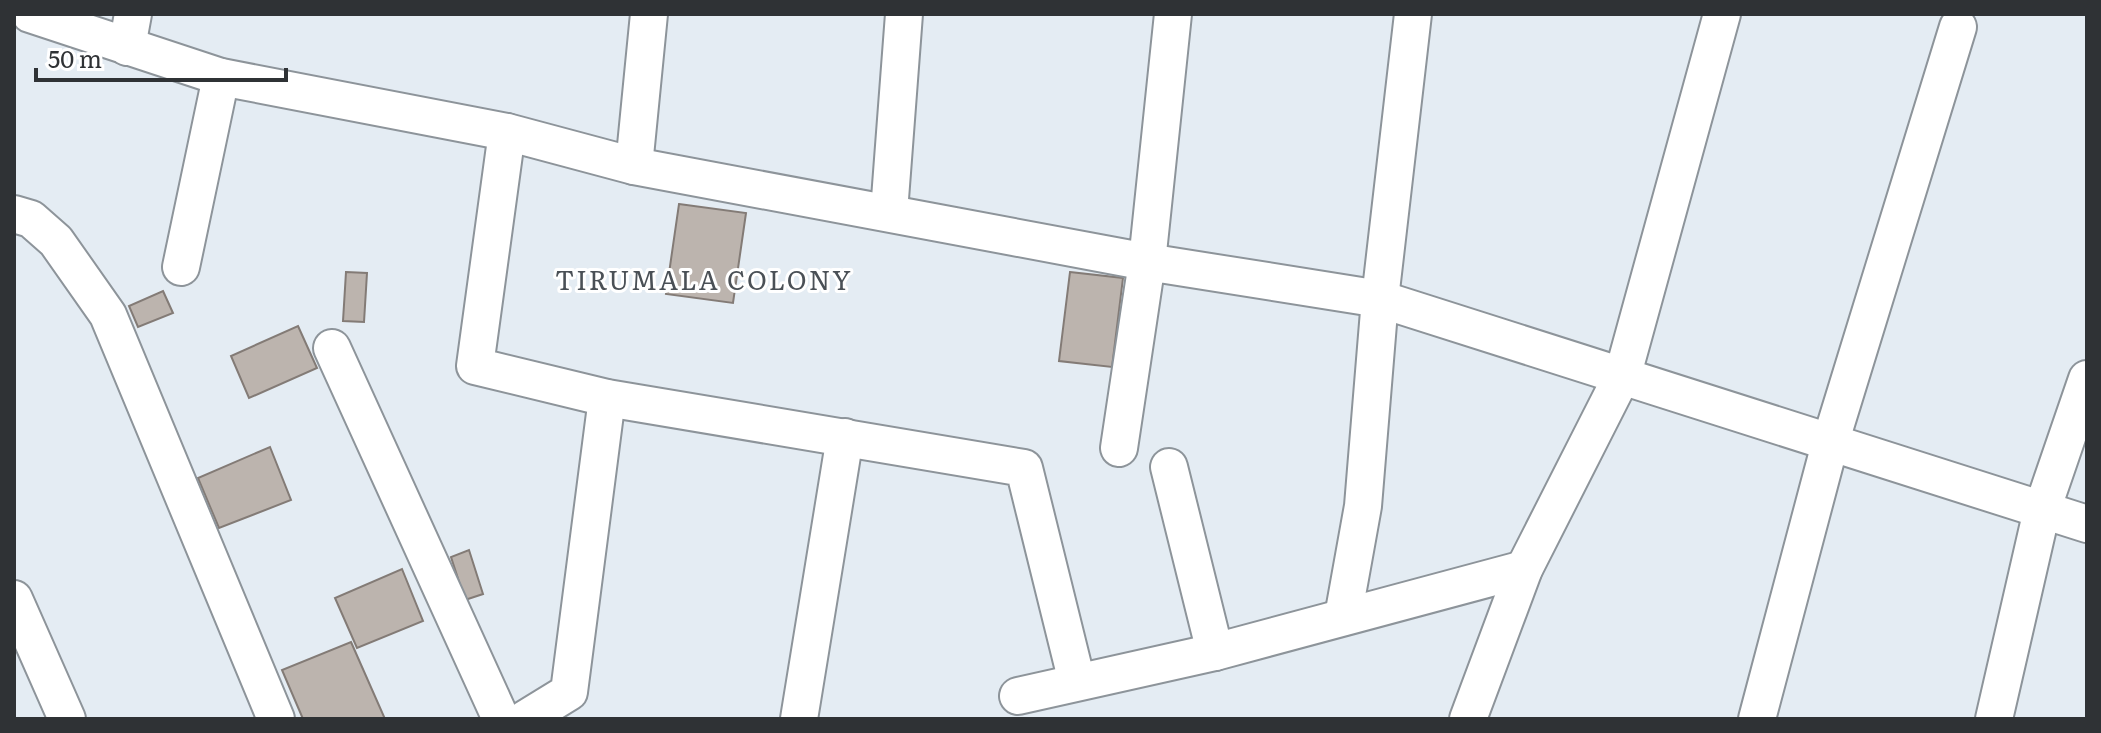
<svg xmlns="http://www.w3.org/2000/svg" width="2101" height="733" font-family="Literata,serif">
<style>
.building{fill:#bcb4ae;stroke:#837b76;stroke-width:2}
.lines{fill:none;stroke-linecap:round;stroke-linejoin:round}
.minor-casing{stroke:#8d949a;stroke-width:40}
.minor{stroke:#fff;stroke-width:36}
.labels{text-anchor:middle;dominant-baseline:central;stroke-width:6;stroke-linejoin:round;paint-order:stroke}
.neighbourhood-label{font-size:26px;letter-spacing:2px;fill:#4a5056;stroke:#fff}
</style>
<rect width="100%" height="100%" fill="#e4ecf3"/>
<g class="building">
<path d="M 679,204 L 746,213 L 733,303 L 666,294 Z"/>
<path d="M 346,272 L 367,273 L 364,322 L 343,321 Z"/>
<path d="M 1070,272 L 1123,278 L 1112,367 L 1059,361 Z"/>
<path d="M 163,291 L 173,313 L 138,327 L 129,306 Z"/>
<path d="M 298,326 L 317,368 L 249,398 L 231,356 Z"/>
<path d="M 270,447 L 291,500 L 219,528 L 198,478 Z"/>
<path d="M 469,550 L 483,594 L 465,600 L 451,557 Z"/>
<path d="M 402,569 L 423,621 L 357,648 L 335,598 Z"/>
<path d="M 351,642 L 385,719 L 303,719 L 282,670 Z"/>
</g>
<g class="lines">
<g class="minor-casing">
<g id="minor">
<path d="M 30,14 L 221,77 L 507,132 L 634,166 L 1147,262 L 1173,14"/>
<path d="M 127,47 L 133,14"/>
<path d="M 507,132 L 475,366 L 607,398 L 1024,468 L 1077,682"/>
<path d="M 634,166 L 649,14"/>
<path d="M 889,212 L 904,14"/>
<path d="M 14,214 L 31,219 L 56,241 L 108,315 L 276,719"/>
<path d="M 181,267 L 221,77"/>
<path d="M 332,348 L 501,719"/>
<path d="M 1119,448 L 1147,262 L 1380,299 L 2087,524"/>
<path d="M 1169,467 L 1215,652"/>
<path d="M 14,599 L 67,719"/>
<path d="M 1343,617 L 1363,506 L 1380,299 L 1413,14"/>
<path d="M 1018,696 L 1215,652 L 1524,569"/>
<path d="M 525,719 L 569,692 L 607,398"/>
<path d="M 799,719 L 845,437"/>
<path d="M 1468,719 L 1524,569 L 1623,374 L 1722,14"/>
<path d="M 1757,719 L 1831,440 L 1958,27"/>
<path d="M 1994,719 L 2042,510 L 2087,379"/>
</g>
</g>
<use href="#minor" class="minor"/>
</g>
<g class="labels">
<g class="neighbourhood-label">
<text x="704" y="278">TIRUMALA COLONY</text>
</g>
</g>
<rect width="2101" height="733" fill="none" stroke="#2f3235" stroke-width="32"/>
<path d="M36 68v12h250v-12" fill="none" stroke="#2f3235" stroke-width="4"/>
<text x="48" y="68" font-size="24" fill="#2f3235" stroke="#ffffff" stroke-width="6" paint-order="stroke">50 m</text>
</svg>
